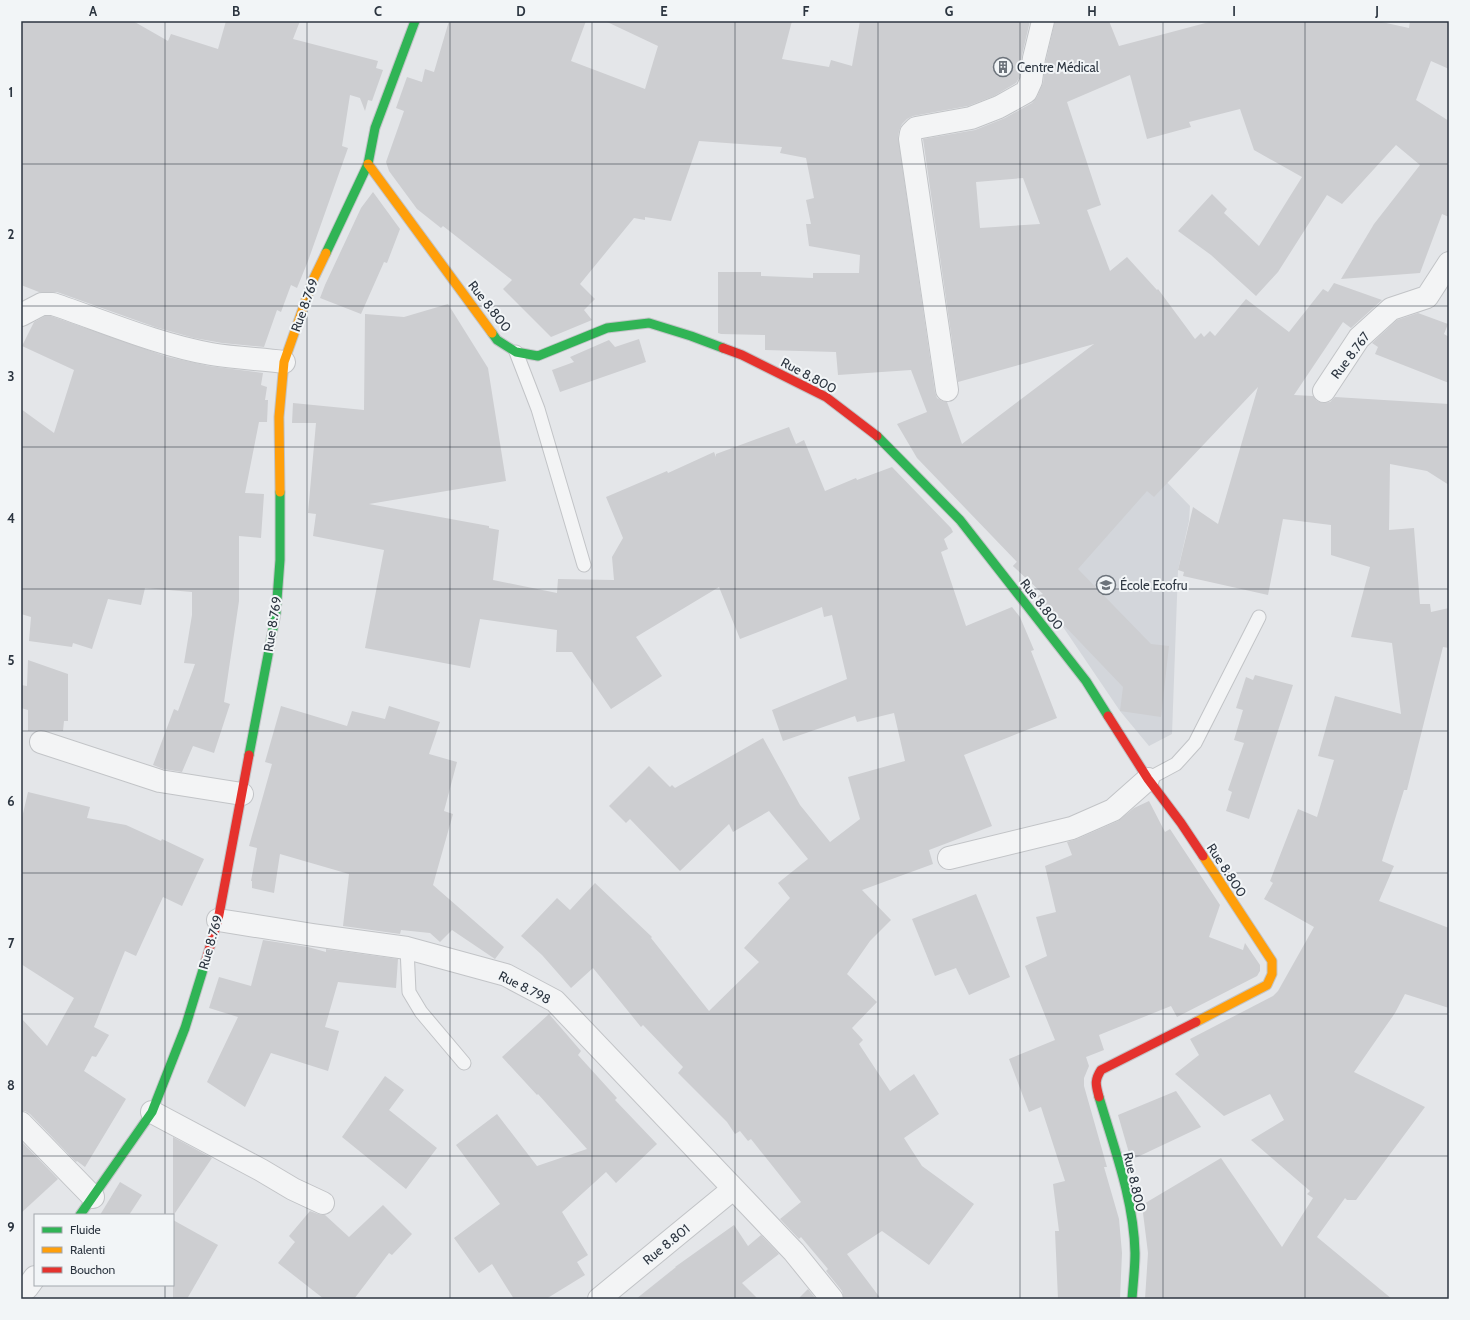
<svg xmlns="http://www.w3.org/2000/svg" width="1470" height="1320" font-family="Cabin,sans-serif">
<style>
.built{fill:#d3d6db}
.building{fill:#cdced1;fill-rule:evenodd}
.lines{fill:none;stroke-linecap:round;stroke-linejoin:round}
.lane-casing{stroke:#c2c4c7;stroke-width:15}
.street-casing{stroke:#c2c4c7;stroke-width:24}
.fast-casing{stroke:#c2c4c7;stroke-width:11}
.slow-casing{stroke:#c2c4c7;stroke-width:11}
.jam-casing{stroke:#c2c4c7;stroke-width:11}
.lane{stroke:#f3f4f5;stroke-width:13}
.street{stroke:#f3f4f5;stroke-width:22}
.fast{stroke:#30b455;stroke-width:9}
.slow{stroke:#ff9f0a;stroke-width:9}
.jam{stroke:#e5322d;stroke-width:9}
.grid{fill:none;stroke:#2c3540;stroke-width:1;stroke-opacity:0.55}
.labels{text-anchor:middle;dominant-baseline:central;stroke-width:4;stroke-linejoin:round;paint-order:stroke}
.poi-label{font-size:13px;fill:#2c3540;stroke:#f2f5f7;text-anchor:start}
.street-label{font-size:13px;fill:#2c3540;stroke:#f2f5f7}
.neatline{fill:none;stroke:#2c3540;stroke-width:1.5}
.grid-label{font-size:13px;text-anchor:middle;font-weight:bold;fill:#2c3540}
</style>
<rect width="100%" height="100%" fill="#e4e6e9"/>
<path class="built" d="M 1125,443 L 1161,476 L 1190,506 L 1189,521 L 1178,570 L 1172,734 L 1149,746 L 1120,711 L 1059,621 L 1050,600 L 1013,566 Z"/>
<g class="building">
<path d="M 21,21 L 133,21 L 168,41 L 171,34 L 218,49 L 226,21 L 300,21 L 293,39 L 378,61 L 376,68 L 383,70 L 372,101 L 368,100 L 365,111 L 360,98 L 350,95 L 342,146 L 348,148 L 308,261 L 297,288 L 291,285 L 281,312 L 277,310 L 264,347 L 222,343 L 194,338 L 155,327 L 57,292 L 39,292 L 21,285 Z"/>
<path d="M 449,21 L 586,21 L 571,61 L 645,89 L 658,46 L 605,21 L 792,21 L 782,59 L 829,67 L 831,60 L 852,66 L 860,21 L 1030,21 L 1022,55 L 1019,78 L 1016,83 L 994,96 L 968,106 L 913,116 L 907,119 L 902,124 L 899,131 L 898,137 L 935,392 L 937,398 L 942,401 L 947,402 L 962,444 L 1094,344 L 958,382 L 923,139 L 975,130 L 1005,118 L 1032,103 L 1037,97 L 1043,83 L 1046,60 L 1055,21 L 1109,21 L 1119,46 L 1213,21 L 1377,21 L 1409,28 L 1410,21 L 1449,21 L 1449,69 L 1431,61 L 1416,100 L 1449,121 L 1449,217 L 1442,214 L 1420,273 L 1341,279 L 1374,224 L 1420,165 L 1396,145 L 1342,204 L 1327,195 L 1278,272 L 1256,296 L 1211,255 L 1178,231 L 1212,194 L 1227,209 L 1224,213 L 1259,246 L 1302,177 L 1254,150 L 1240,109 L 1189,122 L 1191,127 L 1147,139 L 1130,75 L 1067,102 L 1101,205 L 1087,210 L 1110,271 L 1127,257 L 1157,290 L 1158,289 L 1195,339 L 1201,333 L 1204,337 L 1210,331 L 1215,336 L 1246,299 L 1289,332 L 1323,289 L 1328,292 L 1334,283 L 1382,300 L 1351,328 L 1343,322 L 1294,395 L 1313,396 L 1317,401 L 1324,403 L 1330,402 L 1335,397 L 1449,404 L 1449,485 L 1427,471 L 1390,464 L 1389,530 L 1414,528 L 1420,604 L 1430,604 L 1431,612 L 1449,608 L 1449,648 L 1443,647 L 1407,790 L 1404,790 L 1382,861 L 1394,866 L 1379,901 L 1449,928 L 1449,1008 L 1405,994 L 1395,1013 L 1354,1072 L 1425,1107 L 1356,1200 L 1347,1200 L 1345,1198 L 1317,1237 L 1392,1299 L 1145,1299 L 1148,1253 L 1142,1205 L 1221,1158 L 1282,1247 L 1313,1198 L 1307,1194 L 1310,1191 L 1251,1140 L 1284,1120 L 1270,1094 L 1224,1116 L 1175,1074 L 1199,1055 L 1190,1039 L 1273,996 L 1278,991 L 1314,927 L 1264,899 L 1273,883 L 1270,881 L 1298,809 L 1317,817 L 1334,760 L 1318,756 L 1335,696 L 1401,714 L 1392,643 L 1351,637 L 1370,567 L 1331,555 L 1331,525 L 1283,519 L 1268,595 L 1183,576 L 1184,572 L 1178,570 L 1193,507 L 1218,524 L 1258,387 L 1154,497 L 1147,491 L 1078,569 L 1151,644 L 1169,646 L 1161,717 L 1120,711 L 1123,687 L 1036,596 L 1043,594 L 1013,566 L 1017,562 L 917,458 L 897,424 L 927,412 L 911,370 L 838,375 L 836,352 L 765,350 L 765,335 L 721,334 L 718,333 L 718,272 L 761,272 L 761,276 L 813,278 L 813,273 L 859,273 L 860,255 L 809,246 L 806,224 L 811,224 L 806,200 L 814,198 L 806,158 L 780,153 L 782,147 L 699,141 L 671,221 L 645,217 L 645,220 L 634,218 L 580,284 L 595,299 L 584,310 L 592,320 L 551,337 L 503,289 L 512,280 L 443,226 L 441,228 L 417,209 L 389,171 L 386,162 L 404,111 L 396,108 L 407,77 L 422,82 L 425,69 L 434,72 ZM 1023,178 L 1040,224 L 980,228 L 976,182 Z"/>
<path d="M 373,192 L 400,229 L 387,263 L 384,262 L 361,314 L 320,298 L 325,285 L 361,208 Z"/>
<path d="M 448,304 L 488,368 L 506,481 L 369,504 L 489,526 L 489,528 L 499,530 L 493,580 L 557,593 L 558,579 L 614,580 L 612,557 L 623,538 L 606,497 L 667,471 L 668,473 L 714,452 L 716,457 L 716,454 L 789,427 L 796,444 L 804,440 L 825,491 L 856,478 L 857,480 L 892,467 L 951,528 L 953,532 L 944,539 L 948,549 L 941,552 L 966,626 L 1012,607 L 1020,617 L 1034,650 L 1031,651 L 1057,718 L 964,755 L 992,826 L 929,850 L 933,864 L 862,890 L 891,920 L 870,941 L 847,974 L 877,1002 L 852,1028 L 863,1040 L 859,1044 L 890,1091 L 914,1074 L 939,1114 L 904,1138 L 922,1166 L 974,1204 L 929,1265 L 882,1231 L 847,1254 L 881,1299 L 844,1299 L 842,1291 L 826,1271 L 828,1269 L 801,1237 L 799,1239 L 780,1219 L 801,1202 L 751,1139 L 748,1141 L 740,1131 L 735,1134 L 727,1122 L 678,1073 L 683,1067 L 643,1025 L 641,1027 L 593,968 L 571,988 L 542,955 L 521,936 L 557,898 L 570,910 L 595,883 L 652,937 L 651,938 L 709,1011 L 759,962 L 744,948 L 790,898 L 778,883 L 808,859 L 769,811 L 733,832 L 729,824 L 680,871 L 630,819 L 626,823 L 609,806 L 649,766 L 670,787 L 672,785 L 675,788 L 763,738 L 800,805 L 830,842 L 860,819 L 848,777 L 905,761 L 894,713 L 857,722 L 855,716 L 783,741 L 772,710 L 847,679 L 832,615 L 824,617 L 822,607 L 740,639 L 719,587 L 636,637 L 662,676 L 611,709 L 572,652 L 556,652 L 557,630 L 480,619 L 470,668 L 365,648 L 384,550 L 313,536 L 316,514 L 308,513 L 316,423 L 292,423 L 293,403 L 364,410 L 365,314 L 404,317 Z"/>
<path d="M 1418,313 L 1448,324 L 1444,334 L 1449,337 L 1449,383 L 1375,354 L 1378,347 L 1372,343 L 1397,320 Z"/>
<path d="M 45,316 L 51,316 L 168,357 L 209,366 L 263,373 L 261,385 L 267,387 L 265,400 L 268,400 L 267,422 L 259,422 L 245,493 L 264,494 L 261,538 L 239,536 L 239,601 L 224,702 L 230,704 L 214,753 L 193,746 L 182,772 L 163,769 L 153,765 L 174,709 L 178,711 L 195,664 L 184,663 L 192,615 L 192,592 L 145,588 L 141,605 L 108,599 L 92,649 L 73,643 L 72,647 L 29,641 L 31,617 L 21,614 L 21,409 L 54,433 L 74,370 L 22,346 L 34,322 Z"/>
<path d="M 639,339 L 646,362 L 560,392 L 552,370 L 574,362 L 570,357 L 609,340 L 615,347 Z"/>
<path d="M 28,660 L 68,674 L 68,721 L 64,721 L 63,731 L 39,730 L 28,731 L 28,710 L 21,708 L 21,685 L 27,686 Z"/>
<path d="M 1255,675 L 1293,685 L 1249,819 L 1226,811 L 1232,792 L 1228,790 L 1244,743 L 1234,740 L 1243,710 L 1236,708 L 1246,677 L 1253,680 Z"/>
<path d="M 281,706 L 347,726 L 352,711 L 385,719 L 389,706 L 440,722 L 429,754 L 457,762 L 444,811 L 453,814 L 433,885 L 504,947 L 495,959 L 452,930 L 440,942 L 430,933 L 401,930 L 400,934 L 343,926 L 349,874 L 280,854 L 274,893 L 252,888 L 252,881 L 251,881 L 257,848 L 249,846 L 272,764 L 265,762 Z"/>
<path d="M 28,792 L 90,807 L 87,818 L 126,825 L 161,841 L 162,839 L 204,859 L 182,906 L 163,897 L 136,956 L 125,951 L 94,1027 L 109,1035 L 96,1057 L 92,1056 L 84,1071 L 126,1099 L 85,1167 L 77,1161 L 76,1162 L 30,1114 L 25,1111 L 21,1111 L 21,1018 L 47,1046 L 74,998 L 21,964 L 21,822 Z"/>
<path d="M 1149,801 L 1165,832 L 1170,829 L 1220,905 L 1209,937 L 1243,950 L 1245,943 L 1260,965 L 1260,971 L 1257,976 L 1177,1017 L 1171,1006 L 1099,1035 L 1104,1050 L 1086,1057 L 1089,1066 L 1084,1078 L 1084,1086 L 1107,1167 L 1104,1167 L 1119,1219 L 1122,1253 L 1120,1299 L 1058,1299 L 1055,1231 L 1059,1231 L 1053,1184 L 1065,1181 L 1041,1107 L 1029,1112 L 1009,1059 L 1055,1040 L 1025,966 L 1047,956 L 1036,917 L 1056,912 L 1045,866 L 1072,855 L 1067,842 L 1077,839 L 1118,821 L 1134,808 Z"/>
<path d="M 976,894 L 1010,977 L 969,995 L 956,968 L 935,976 L 912,919 Z"/>
<path d="M 263,940 L 308,947 L 326,952 L 326,949 L 398,959 L 396,988 L 338,982 L 325,1027 L 339,1031 L 328,1071 L 271,1053 L 245,1107 L 207,1082 L 238,1017 L 209,1008 L 219,977 L 251,986 Z"/>
<path d="M 549,1014 L 581,1051 L 578,1055 L 617,1098 L 615,1100 L 657,1144 L 616,1183 L 606,1172 L 562,1212 L 588,1255 L 577,1262 L 585,1275 L 546,1299 L 514,1299 L 492,1264 L 479,1273 L 454,1238 L 500,1204 L 456,1145 L 497,1114 L 537,1166 L 587,1149 L 538,1094 L 537,1095 L 502,1057 Z"/>
<path d="M 385,1076 L 404,1090 L 389,1110 L 437,1148 L 406,1189 L 342,1137 Z"/>
<path d="M 1176,1091 L 1201,1127 L 1131,1160 L 1118,1115 Z"/>
<path d="M 173,1137 L 212,1158 L 173,1216 Z"/>
<path d="M 21,1141 L 58,1179 L 21,1213 Z"/>
<path d="M 120,1182 L 142,1195 L 129,1215 L 100,1215 Z"/>
<path d="M 383,1205 L 412,1234 L 392,1255 L 389,1253 L 354,1299 L 324,1299 L 278,1263 L 295,1242 L 289,1236 L 310,1211 L 318,1214 L 325,1215 L 349,1237 Z"/>
<path d="M 173,1220 L 218,1245 L 187,1299 L 173,1299 Z"/>
<path d="M 734,1225 L 748,1246 L 761,1235 L 779,1254 L 742,1283 L 758,1299 L 636,1299 L 676,1267 L 675,1267 Z"/>
<path d="M 808,1289 L 816,1299 L 798,1299 Z"/>
</g>
<g class="lines">
<g class="lane-casing">
<g id="lane">
<path d="M 516,352 L 538,409 L 584,565"/>
<path d="M 1148,779 L 1176,764 L 1195,743 L 1259,617"/>
<path d="M 407,948 L 409,992 L 421,1012 L 464,1063"/>
</g>
</g>
<g class="street-casing">
<g id="street">
<path d="M 21,315 L 42,304 L 53,304 C 103,321 159,345 211,354 C 235,358 260,359 284,362"/>
<path d="M 947,390 L 910,139 L 911,133 L 916,128 L 971,118 L 999,107 L 1026,92 L 1031,81 L 1034,58 L 1043,21"/>
<path d="M 1324,391 L 1359,338 L 1391,309 L 1427,297 L 1449,263"/>
<path d="M 41,742 L 160,781 L 242,794"/>
<path d="M 949,858 L 1072,828 L 1113,810 L 1148,779"/>
<path d="M 218,920 L 313,935 L 407,948 L 506,975 L 555,1001 L 794,1252 L 832,1299"/>
<path d="M 152,1112 L 261,1170 L 293,1189 L 323,1203"/>
<path d="M 21,1123 L 93,1197"/>
<path d="M 21,1290 L 27,1288 L 35,1277"/>
<path d="M 599,1299 L 733,1189"/>
</g>
</g>
<g class="fast-casing">
<g id="fast">
<path d="M 326,253 L 368,164 L 375,128 L 415,21"/>
<path d="M 492,333 L 497,340 L 516,352 L 538,356 L 607,328 L 649,323 L 691,336 L 723,348"/>
<path d="M 877,436 L 960,520 L 1086,681 L 1108,716"/>
<path d="M 249,755 L 276,613 L 280,560 L 280,492"/>
<path d="M 1099,1097 C 1114,1148 1134,1200 1135,1253 C 1135,1269 1133,1284 1132,1299"/>
<path d="M 80,1215 L 152,1112 L 185,1028 L 206,960"/>
</g>
</g>
<g class="slow-casing">
<g id="slow">
<path d="M 368,164 L 492,333"/>
<path d="M 280,492 L 279,417 L 284,362 L 313,280 L 326,253"/>
<path d="M 1196,1022 L 1267,985 L 1272,974 L 1272,961 L 1203,856"/>
</g>
</g>
<g class="jam-casing">
<g id="jam">
<path d="M 723,348 L 742,355 L 826,397 L 877,436"/>
<path d="M 1108,716 L 1148,779 L 1181,823 L 1203,856"/>
<path d="M 206,960 L 218,920 L 249,755"/>
<path d="M 1099,1097 C 1096,1085 1094,1081 1101,1070 L 1196,1022"/>
</g>
</g>
<use href="#lane" class="lane"/>
<use href="#street" class="street"/>
<use href="#fast" class="fast"/>
<use href="#slow" class="slow"/>
<use href="#jam" class="jam"/>
</g>
<path class="grid" d="M 165,21 L 165,1215M 307,21 L 307,1299M 450,21 L 450,1299M 592,21 L 592,1299M 735,21 L 735,1299M 878,21 L 878,1299M 1020,21 L 1020,1299M 1163,21 L 1163,1299M 1305,21 L 1305,1299M 21,164 L 1449,164M 21,306 L 1449,306M 21,447 L 1449,447M 21,589 L 1449,589M 21,731 L 1449,731M 21,873 L 1449,873M 21,1014 L 1449,1014M 21,1156 L 1449,1156M 165,1285 L 165,1299"/>
<defs>
<g id="building-ring" transform="scale(1)"><circle r="9.5" fill="#f2f5f7" stroke="#6c737b" stroke-width="1.5"/><path d="M-4-6H4V6H1V3H-1V6H-4ZM-2.5-4.3h1.7v1.8h-1.7ZM.8-4.3h1.7v1.8H.8ZM-2.5-1h1.7V.8h-1.7ZM.8-1h1.7V.8H.8Z" fill="#6c737b"/></g>
<g id="school-ring" transform="scale(1)"><circle r="9.5" fill="#f2f5f7" stroke="#6c737b" stroke-width="1.5"/><path d="M0-5L7-2L0 1L-7-2ZM-4 1L0 2.5L4 1V4Q0 6-4 4Z" fill="#6c737b"/></g>
</defs>
<g fill-rule="evenodd">
<use href="#building-ring" x="1003" y="67"/>
<use href="#school-ring" x="1106" y="585"/>
</g>
<g class="labels">
<g class="poi-label">
<text x="1017" y="67">Centre Médical</text>
<text x="1120" y="585">École Ecofru</text>
</g>
<g class="street-label">
<text transform="translate(304 305) rotate(-70)">Rue 8.769</text>
<text transform="translate(490 306) rotate(52)">Rue 8.800</text>
<text transform="translate(1350 355) rotate(-53)">Rue 8.767</text>
<text transform="translate(809 375) rotate(28)">Rue 8.800</text>
<text transform="translate(1042 604) rotate(52)">Rue 8.800</text>
<text transform="translate(272 624) rotate(-81)">Rue 8.769</text>
<text transform="translate(1227 870) rotate(57)">Rue 8.800</text>
<text transform="translate(210 942) rotate(-74)">Rue 8.769</text>
<text transform="translate(525 987) rotate(27)">Rue 8.798</text>
<text transform="translate(1135 1182) rotate(77)">Rue 8.800</text>
<text transform="translate(666 1244) rotate(-39)">Rue 8.801</text>
</g>
</g>
<rect width="1470" height="1320" fill="none" stroke="#f2f5f7" stroke-width="44"/>
<rect x="34" y="1214" width="140" height="72" fill="#f2f5f7" stroke="#a3a8ae"/>
<rect x="42" y="1227" width="20" height="6" fill="#30b455" stroke="#a3a8ae"/>
<text x="70" y="1234" font-size="12" fill="#2c3540">Fluide</text>
<rect x="42" y="1247" width="20" height="6" fill="#ff9f0a" stroke="#a3a8ae"/>
<text x="70" y="1254" font-size="12" fill="#2c3540">Ralenti</text>
<rect x="42" y="1267" width="20" height="6" fill="#e5322d" stroke="#a3a8ae"/>
<text x="70" y="1274" font-size="12" fill="#2c3540">Bouchon</text>
<rect x="22" y="22" width="1426" height="1276" class="neatline"/>
<g class="grid-label">
<text x="93" y="16">A</text>
<text x="236" y="16">B</text>
<text x="378" y="16">C</text>
<text x="521" y="16">D</text>
<text x="664" y="16">E</text>
<text x="806" y="16">F</text>
<text x="949" y="16">G</text>
<text x="1092" y="16">H</text>
<text x="1234" y="16">I</text>
<text x="1377" y="16">J</text>
<text x="11" y="97">1</text>
<text x="11" y="239">2</text>
<text x="11" y="381">3</text>
<text x="11" y="523">4</text>
<text x="11" y="665">5</text>
<text x="11" y="806">6</text>
<text x="11" y="948">7</text>
<text x="11" y="1090">8</text>
<text x="11" y="1232">9</text>
</g>
</svg>
